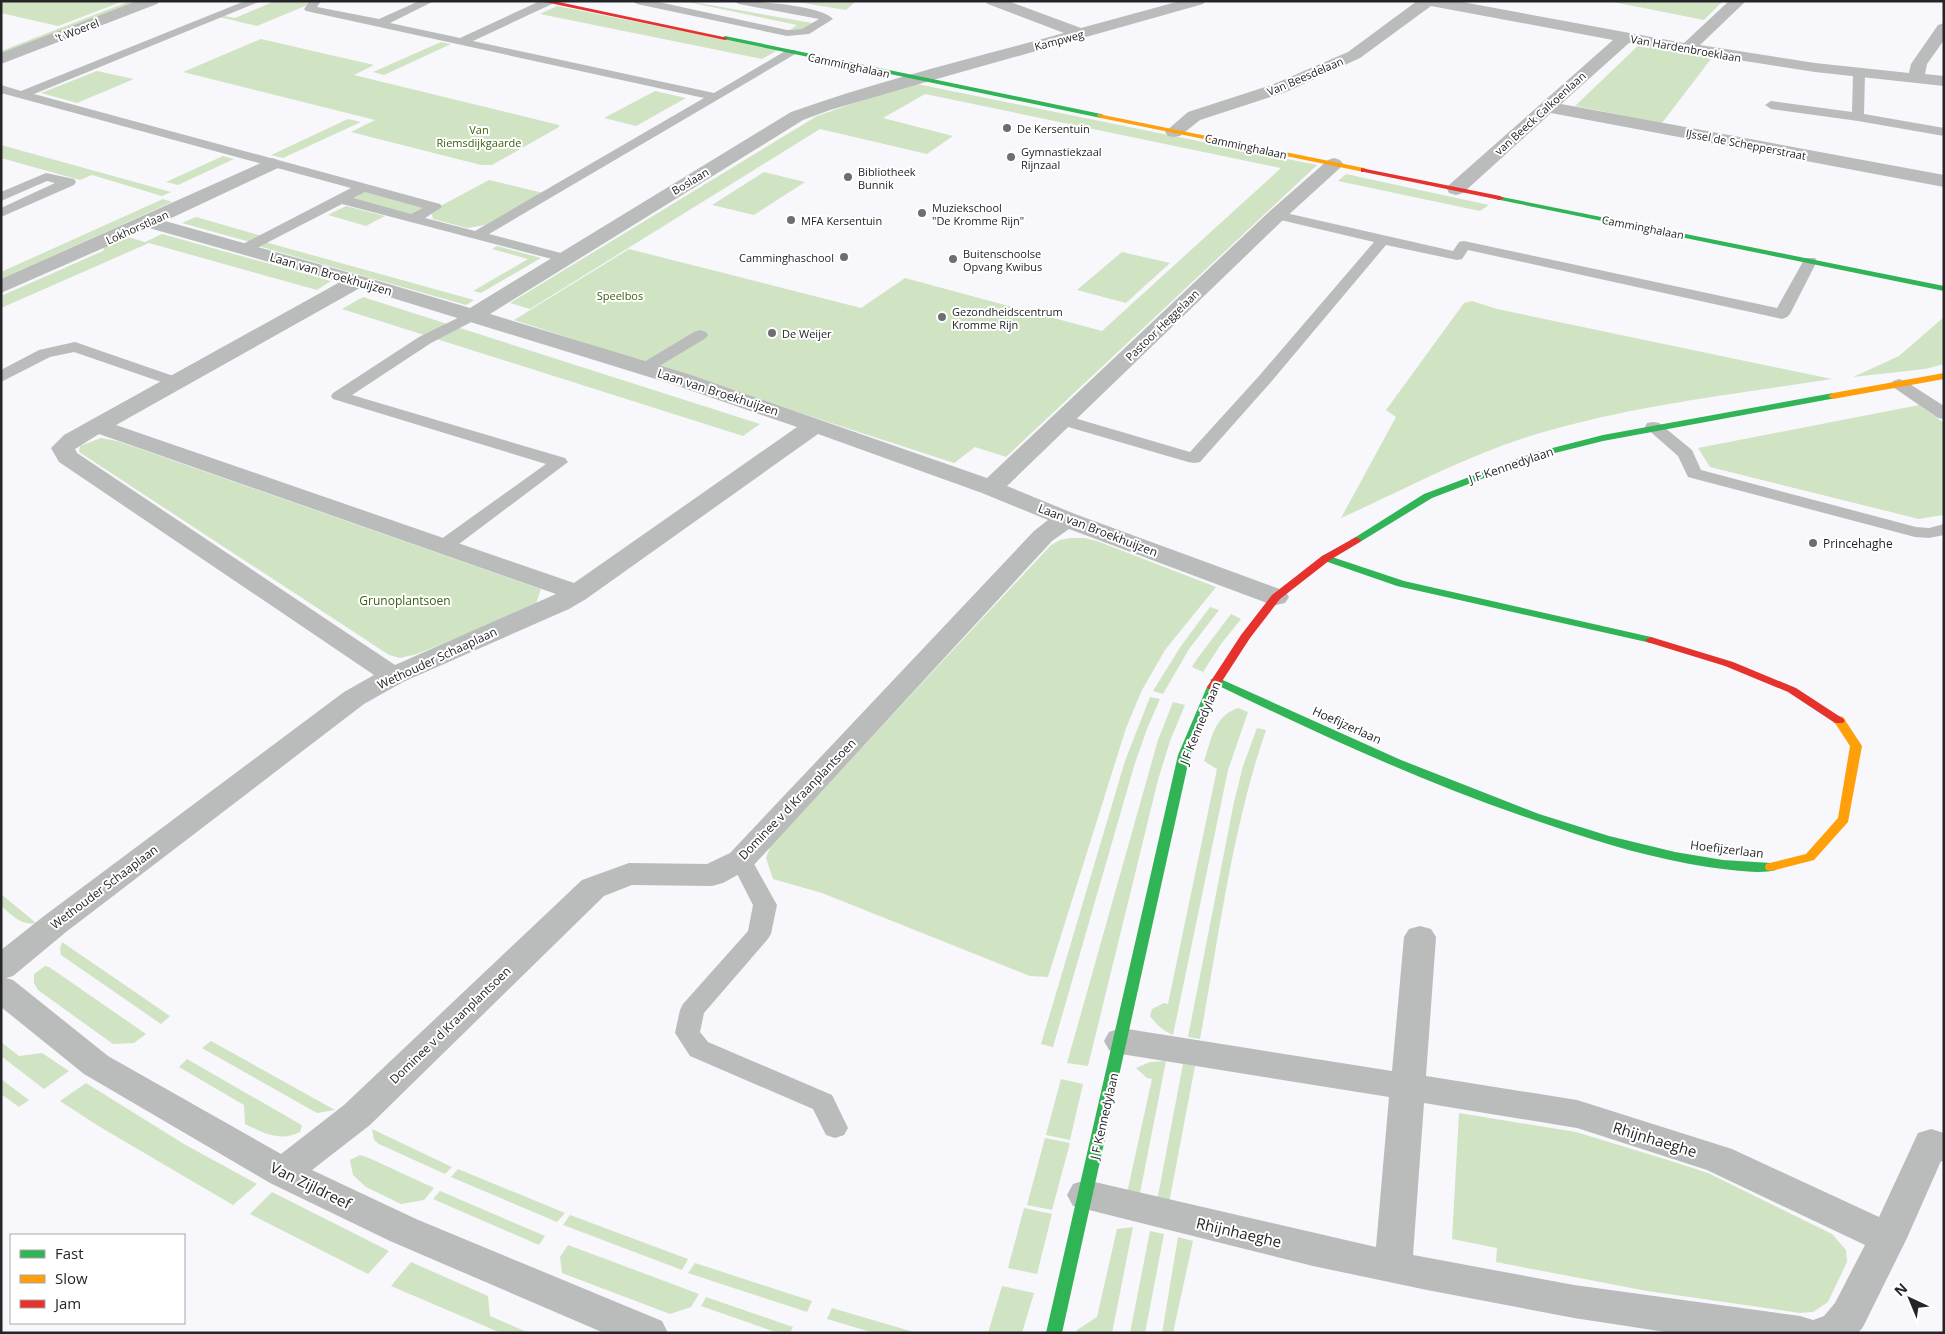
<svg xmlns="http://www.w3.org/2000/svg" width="1945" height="1334" font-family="'Open Sans',sans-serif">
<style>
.green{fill:#d0e4c4}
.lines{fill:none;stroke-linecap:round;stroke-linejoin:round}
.lane{fill:#babbbb;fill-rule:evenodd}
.street{fill:#babbbb;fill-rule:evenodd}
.fast{fill:#30b455;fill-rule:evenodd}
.slow{fill:#ff9f0a;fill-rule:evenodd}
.jam{fill:#e5322d;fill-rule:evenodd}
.poi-dot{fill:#6e6e72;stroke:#fff;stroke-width:2}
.labels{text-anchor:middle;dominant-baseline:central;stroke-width:4;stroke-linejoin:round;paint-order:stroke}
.far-street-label{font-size:11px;fill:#252428;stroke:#fff}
.far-poi-label{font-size:11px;fill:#252428;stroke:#fff;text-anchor:start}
.far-park-label{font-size:11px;fill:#3b6010;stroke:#fff}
.street-label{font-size:12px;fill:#252428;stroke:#fff}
.poi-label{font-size:12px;fill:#252428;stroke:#fff;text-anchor:start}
.park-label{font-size:12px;fill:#3b6010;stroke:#fff}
.near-street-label{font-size:15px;fill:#252428;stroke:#fff}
</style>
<rect width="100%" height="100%" fill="#f7f7fc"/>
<g class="green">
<path d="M 1,1 L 124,1 L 58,26 L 1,13 Z"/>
<path d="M 130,1 L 138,1 L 1,54 L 1,51 Z"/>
<path d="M 275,1 L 310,1 L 310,4 L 257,26 L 219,17 L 225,16 L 235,18 Z"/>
<path d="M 683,1 L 688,1 L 812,23 C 804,29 801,31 791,29 L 797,25 Z"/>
<path d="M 791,1 L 856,1 L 846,10 Z"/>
<path d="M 1608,1 L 1723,1 L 1704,20 Z"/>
<path d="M 557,6 L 778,50 L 762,59 L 540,14 Z"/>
<path d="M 261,39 L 374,65 L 354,75 L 559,125 L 559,127 L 492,165 L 481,165 L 351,132 L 375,120 L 183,72 Z"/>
<path d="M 441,42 L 451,44 L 384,75 L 373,72 Z"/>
<path d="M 1642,42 L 1714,55 L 1662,123 L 1575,106 Z"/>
<path d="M 97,71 L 134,79 L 77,103 L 41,93 Z"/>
<path d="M 912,83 L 1317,165 L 1006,457 L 975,447 L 954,463 L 514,320 L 629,249 L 861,308 L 905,278 L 1102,331 L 1281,168 L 925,94 L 883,118 L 953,136 L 927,154 L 820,129 L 530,309 L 510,303 L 817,116 Z"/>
<path d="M 655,91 L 686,98 L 636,126 L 604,118 Z"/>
<path d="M 348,119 L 361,122 L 283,158 L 271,155 Z"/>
<path d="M 1,145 L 171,192 L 162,196 L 92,175 L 80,180 L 1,158 Z"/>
<path d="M 223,156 L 234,159 L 178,185 L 166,182 Z"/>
<path d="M 764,172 L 805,182 L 754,215 L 712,205 Z"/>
<path d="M 1346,174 L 1489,205 L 1480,211 L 1338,181 Z"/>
<path d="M 489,180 L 543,193 L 485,225 L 467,228 L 433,219 L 431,211 Z"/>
<path d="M 362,190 L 430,207 L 414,216 L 345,198 Z"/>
<path d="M 163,199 L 172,202 L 1,279 L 1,272 Z"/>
<path d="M 346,206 L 385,216 L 366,226 L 328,215 Z"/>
<path d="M 196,217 L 262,236 L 250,242 L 182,223 Z"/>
<path d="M 162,234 L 331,281 L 317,290 L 149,243 L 1,308 L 1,296 L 103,251 L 105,246 L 128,237 L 145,242 Z"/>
<path d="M 265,242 L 474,300 L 466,305 L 258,246 Z"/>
<path d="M 497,246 L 541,258 L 481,293 L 473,291 L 528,259 L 492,249 Z"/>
<path d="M 1122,252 L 1170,263 L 1126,303 L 1077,290 Z"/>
<path d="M 363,297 L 760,424 L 743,436 L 342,309 Z"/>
<path d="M 1472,301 L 1497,309 L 1832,379 C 1734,394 1635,405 1540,433 C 1471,453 1406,489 1341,518 L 1396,417 L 1386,410 L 1464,303 Z"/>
<path d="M 1944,317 L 1944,364 L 1925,369 L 1853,377 L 1899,356 Z"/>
<path d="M 1919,405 L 1944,423 L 1943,515 L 1919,519 L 1710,467 L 1698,448 Z"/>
<path d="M 101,438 L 117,441 L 541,589 L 535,607 L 417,654 L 400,658 L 389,655 L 79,452 L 80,446 Z"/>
<path d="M 1071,538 L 1085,538 L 1097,541 L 1216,587 L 1165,650 L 1142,690 L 1126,728 L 1048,977 L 1030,976 L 822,893 L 773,879 L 766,858 L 771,845 L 1051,545 L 1060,540 Z"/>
<path d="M 1210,607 L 1219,610 L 1189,649 L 1163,694 L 1153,691 L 1181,646 Z"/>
<path d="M 1231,614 L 1241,619 L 1221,644 L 1203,672 L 1192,667 L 1197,659 Z"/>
<path d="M 1150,697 L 1160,699 L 1147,729 L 1135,763 L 1053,1047 L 1041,1044 L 1125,761 Z"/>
<path d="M 1173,702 L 1185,705 L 1170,741 L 1158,780 L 1088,1066 L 1067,1063 L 1158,740 Z"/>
<path d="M 1238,708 L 1248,712 L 1228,770 L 1173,1035 C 1162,1030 1157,1025 1150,1016 L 1152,1009 L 1164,1003 L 1168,1004 L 1217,769 L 1204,761 C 1212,738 1214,716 1238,708 Z"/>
<path d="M 1257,728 L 1266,730 C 1232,829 1219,936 1200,1039 L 1188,1037 L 1234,802 L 1243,766 Z"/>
<path d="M 1,894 L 36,923 C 21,926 12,915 1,906 Z"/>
<path d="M 62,942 L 170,1016 L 161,1024 L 61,955 L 60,949 Z"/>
<path d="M 45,966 L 49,967 L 146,1034 L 134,1043 L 113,1044 L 38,990 L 34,983 L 34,974 Z"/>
<path d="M 211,1041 L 335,1110 L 317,1113 L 202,1048 Z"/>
<path d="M 1,1042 L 19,1056 L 42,1053 L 69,1071 L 44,1089 L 1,1056 Z"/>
<path d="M 187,1059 L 300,1124 L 302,1126 L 300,1132 C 281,1142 263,1133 245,1124 L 244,1105 L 179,1067 Z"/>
<path d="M 1166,1061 L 1139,1198 L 1127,1193 L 1152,1079 L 1147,1078 L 1136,1068 L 1150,1062 Z"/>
<path d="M 1183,1064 L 1195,1066 L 1169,1203 L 1157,1201 Z"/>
<path d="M 1,1079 L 29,1100 L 19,1107 L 1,1094 Z"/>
<path d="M 1061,1079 L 1083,1084 L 1070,1140 L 1046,1135 Z"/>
<path d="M 86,1083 L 184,1144 L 257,1184 L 233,1205 L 100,1127 L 60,1101 Z"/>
<path d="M 1459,1113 L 1576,1132 L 1668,1160 L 1708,1173 L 1832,1234 L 1846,1250 L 1847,1262 L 1828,1302 L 1813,1312 L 1800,1313 L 1647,1291 L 1496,1262 L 1497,1248 L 1452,1239 Z"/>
<path d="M 372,1129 L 452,1167 L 445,1174 L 379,1144 L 374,1140 Z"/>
<path d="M 1045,1138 L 1070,1143 L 1052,1210 L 1027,1205 Z"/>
<path d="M 360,1155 L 369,1158 L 434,1188 L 424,1200 L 401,1204 L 366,1187 L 353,1175 L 350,1160 Z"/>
<path d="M 458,1169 L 565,1213 L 557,1222 L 451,1177 Z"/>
<path d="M 440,1191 L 545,1236 L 539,1245 L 433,1199 Z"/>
<path d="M 272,1192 L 389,1251 L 368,1274 L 250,1214 Z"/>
<path d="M 1024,1208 L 1052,1214 L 1037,1274 L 1008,1268 Z"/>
<path d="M 570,1215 L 688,1259 L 682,1270 L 563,1225 Z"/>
<path d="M 1133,1227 L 1112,1333 L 1077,1333 L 1077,1330 L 1097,1317 L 1117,1229 Z"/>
<path d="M 1150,1231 L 1164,1234 L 1145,1333 L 1130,1333 Z"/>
<path d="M 1178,1237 L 1193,1241 L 1173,1333 L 1162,1333 Z"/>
<path d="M 568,1245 L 699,1294 L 691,1307 L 670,1314 L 562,1273 L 560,1257 Z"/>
<path d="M 411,1262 L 488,1296 L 490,1316 L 529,1333 L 501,1333 L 391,1286 Z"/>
<path d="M 695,1263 L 812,1301 L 807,1312 L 688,1273 Z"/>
<path d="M 1002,1286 L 1034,1293 L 1022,1333 L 988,1333 Z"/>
<path d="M 706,1297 L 793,1327 L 790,1333 L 778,1333 L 701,1306 Z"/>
<path d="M 832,1308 L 917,1333 L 874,1333 L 827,1319 Z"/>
</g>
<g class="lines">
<g class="lane">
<path d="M 245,1 L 261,1 L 34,94 L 440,204 L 442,207 L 425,218 L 475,231 L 704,98 L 306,11 L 304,9 L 310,1 L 321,1 L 317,7 L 379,19 L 419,1 L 434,1 L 390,23 L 460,38 L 540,1 L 553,1 L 552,4 L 473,41 L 714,93 L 787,50 L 795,50 L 797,53 L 489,234 L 572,256 L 574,259 L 572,262 L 567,263 L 342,204 L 249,252 L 239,252 L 237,249 L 239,246 L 351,188 L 1,93 L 1,85 L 21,91 ZM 365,192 L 423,208 L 411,214 L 353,198 Z"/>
<path d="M 632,1 L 654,1 L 787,30 L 802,29 L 819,19 L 739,4 L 734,1 C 753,1 821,5 833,19 L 809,34 L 787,36 L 637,4 Z"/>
<path d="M 1859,69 L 1865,73 L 1864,114 L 1944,128 L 1944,136 L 1858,121 L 1771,109 L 1765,105 L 1771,101 L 1852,112 L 1853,73 Z"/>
<path d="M 46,173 L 74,179 L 76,182 L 74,185 L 1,217 L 1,208 L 55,183 L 47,181 L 1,201 L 1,192 Z"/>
<path d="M 1277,211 L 1453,251 L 1459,242 L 1464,241 L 1777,308 L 1805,258 L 1815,258 L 1817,261 L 1790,314 L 1787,317 L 1782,319 L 1468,250 L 1462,259 L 1457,260 L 1386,245 L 1271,382 L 1200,462 L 1194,463 L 1188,462 L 1058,424 L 1056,420 L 1058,416 L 1064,415 L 1190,452 L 1259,376 L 1374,242 L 1272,218 L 1270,215 Z"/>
<path d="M 474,310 L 479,312 L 482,315 L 479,318 L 431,343 L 352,395 L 565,458 L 568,462 L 451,550 L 444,552 L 437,550 L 435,546 L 437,542 L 546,464 L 333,399 L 331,396 L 333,393 L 419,337 Z"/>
<path d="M 700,330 L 706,332 L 708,335 L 706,338 L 651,371 L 639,371 L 637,368 L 639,365 L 694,332 Z"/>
<path d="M 75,342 L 182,379 L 184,382 L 182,385 L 170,385 L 74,352 L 50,357 L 1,382 L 1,370 L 39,350 Z"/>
<path d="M 1899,379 L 1905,381 L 1944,406 L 1944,419 L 1938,418 L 1893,387 L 1891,384 L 1893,381 Z"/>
<path d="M 1653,422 L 1659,423 L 1692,450 L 1701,470 L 1916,527 L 1929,528 L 1944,524 L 1944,535 L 1929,538 L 1915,537 L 1688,477 L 1678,456 L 1645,427 L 1647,423 Z"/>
<path d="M 741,852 L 749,855 L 777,905 L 771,934 L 767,940 L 704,1013 L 700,1032 L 708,1042 L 832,1095 L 848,1128 L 844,1135 L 835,1138 L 826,1135 L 813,1109 L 690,1056 L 675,1033 L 680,1010 L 683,1004 L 748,931 L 753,905 L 730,860 L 733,855 Z"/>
</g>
<g class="street">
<path d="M 137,1 L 160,1 L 157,4 L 1,64 L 1,53 Z"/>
<path d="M 985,1 L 1008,1 L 1081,28 L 1180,1 L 1206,1 L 1203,4 L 926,82 L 830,110 L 803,120 L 490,314 L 688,374 L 987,478 L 1270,211 L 1328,160 L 1334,158 L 1340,160 L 1343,164 L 1340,168 L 1284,219 L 1007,486 L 1075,514 L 1285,591 L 1289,597 L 1285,603 L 1276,605 L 1267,603 L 1069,529 L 1052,541 L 752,867 L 723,883 L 712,886 L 632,885 L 604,896 L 370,1125 L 312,1170 L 416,1219 L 662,1321 L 668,1333 L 604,1333 L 390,1241 L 270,1183 L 84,1074 L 1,1007 L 1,950 L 44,916 L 344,692 L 374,675 L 59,462 L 51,448 L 64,435 L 340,282 L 149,228 L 1,293 L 1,279 L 272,158 L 278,160 L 281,164 L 278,168 L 165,221 L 365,277 L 470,308 L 791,112 C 880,80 973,58 1064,33 L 988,4 ZM 360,288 L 672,384 L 797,427 L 574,583 L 116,425 ZM 99,434 L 556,594 L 395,665 L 77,453 L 75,449 ZM 818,434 L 982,493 L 1048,520 L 1034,531 L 730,853 L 707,864 L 629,863 L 582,880 L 344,1105 L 281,1154 L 108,1056 L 13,980 L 6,978 L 13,976 L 66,932 L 364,704 L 403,682 L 569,609 L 586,599 Z"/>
<path d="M 1417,1 L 1457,1 L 1684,43 L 1729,1 L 1746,1 L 1700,45 L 1815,63 L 1909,73 L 1911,64 L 1938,25 L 1944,23 L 1944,40 L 1927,64 L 1925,74 L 1944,76 L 1944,86 L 1815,72 L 1629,43 L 1561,104 L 1944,175 L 1944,187 L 1551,113 L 1463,193 L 1456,195 L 1449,193 L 1447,189 L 1449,185 L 1613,40 L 1431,6 L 1360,58 L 1286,92 L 1200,120 L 1180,136 L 1174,137 L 1168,136 L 1165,132 L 1188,112 L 1274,84 L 1348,52 Z"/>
<path d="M 1420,926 L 1431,929 L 1436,937 L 1426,1076 L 1577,1100 L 1732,1149 L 1879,1217 L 1918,1133 L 1931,1129 L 1944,1133 L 1944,1162 L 1941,1161 L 1907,1238 L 1863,1327 L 1858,1333 L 1672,1333 L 1574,1318 L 1427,1290 L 1313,1266 L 1073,1206 L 1067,1195 L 1073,1184 L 1086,1180 L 1376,1247 L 1389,1097 L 1121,1054 L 1109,1050 L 1104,1041 L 1109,1032 L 1121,1028 L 1392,1071 L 1404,937 L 1409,929 ZM 1424,1103 L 1577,1128 L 1707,1170 L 1865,1245 L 1835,1303 L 1824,1316 L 1813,1320 L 1800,1316 L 1574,1285 L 1413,1255 Z"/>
</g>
<g class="fast">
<path d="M 725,36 L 1101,114 L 1105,116 L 1101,118 L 723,39 L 722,38 Z"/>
<path d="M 1497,196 L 1944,286 L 1944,291 L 1500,200 L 1497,200 Z"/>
<path d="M 1833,393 L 1838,396 L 1836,398 L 1603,441 L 1539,457 L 1432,498 L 1360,542 L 1356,543 L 1351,540 L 1424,494 L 1533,453 L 1603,435 Z"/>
<path d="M 1326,555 L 1404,581 L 1651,637 L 1657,640 L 1651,643 L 1397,586 L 1322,560 L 1321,558 L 1322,556 Z"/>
<path d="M 1216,677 L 1401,760 L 1539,814 L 1609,836 L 1675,852 L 1723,860 L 1771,863 L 1776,864 L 1777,867 L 1776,870 C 1757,875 1727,869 1708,867 C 1656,859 1604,844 1555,827 C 1438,789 1327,738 1217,685 L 1219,687 L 1190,755 L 1062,1333 L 1046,1333 L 1178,755 L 1207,687 L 1209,685 L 1216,684 L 1210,680 Z"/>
</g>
<g class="slow">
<path d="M 1098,114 L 1364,168 L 1368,170 L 1364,172 L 1101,118 L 1097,116 Z"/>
<path d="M 1944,373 L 1944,379 L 1833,399 L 1828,396 L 1833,393 Z"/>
<path d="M 1839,716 L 1843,717 L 1862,746 L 1848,822 L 1814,860 L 1771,871 L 1766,870 L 1765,867 L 1766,864 L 1806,854 L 1838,818 L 1850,746 L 1833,720 Z"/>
</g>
<g class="jam">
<path d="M 540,1 L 554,1 L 728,38 L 725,40 Z"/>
<path d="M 1361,168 L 1500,196 L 1504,198 L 1500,200 L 1364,172 L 1361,172 Z"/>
<path d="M 1356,537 L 1361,540 L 1360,542 L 1330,560 L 1280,599 L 1250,638 L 1217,689 L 1209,689 L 1207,687 L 1241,635 L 1272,595 L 1322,556 Z"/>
<path d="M 1651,637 L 1733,662 L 1796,688 L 1845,720 L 1843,723 L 1835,723 L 1788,692 L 1725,666 L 1647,642 L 1645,640 Z"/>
</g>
</g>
<g class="poi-dot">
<circle cx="1007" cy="128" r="5"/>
<circle cx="1011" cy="157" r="5"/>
<circle cx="848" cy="177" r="5"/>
<circle cx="922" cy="213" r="5"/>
<circle cx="791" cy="220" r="5"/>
<circle cx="844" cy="257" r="5"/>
<circle cx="953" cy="259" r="5"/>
<circle cx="942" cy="317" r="5"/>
<circle cx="772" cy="333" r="5"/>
<circle cx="1813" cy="543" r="5"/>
</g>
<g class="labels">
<g class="far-street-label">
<text transform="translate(77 30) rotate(-21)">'t Woerel</text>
<text transform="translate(1059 40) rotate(-15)">Kampweg</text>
<text transform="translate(1686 48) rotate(10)">Van Hardenbroeklaan</text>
<text transform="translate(849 65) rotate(12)">Camminghalaan</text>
<text transform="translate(1305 76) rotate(-23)">Van Beesdelaan</text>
<text transform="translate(1540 113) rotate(-42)">van Beeck Calkoenlaan</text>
<text transform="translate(1746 144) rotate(11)">IJssel de Schepperstraat</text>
<text transform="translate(1246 146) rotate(12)">Camminghalaan</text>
<text transform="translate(690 181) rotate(-31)">Boslaan</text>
<text transform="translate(137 227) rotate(-24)">Lokhorstlaan</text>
<text transform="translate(1643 227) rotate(11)">Camminghalaan</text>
<text transform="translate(1162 325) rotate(-44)">Pastoor Heggelaan</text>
</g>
<g class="far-poi-label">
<text x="1017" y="128">De Kersentuin</text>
<text x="1021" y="151">Gymnastiekzaal<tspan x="1021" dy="13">Rijnzaal</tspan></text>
<text x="858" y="171">Bibliotheek<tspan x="858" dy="13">Bunnik</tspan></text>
<text x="932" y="207">Muziekschool<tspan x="932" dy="13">"De Kromme Rijn"</tspan></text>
<text x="801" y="220">MFA Kersentuin</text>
<text x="963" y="253">Buitenschoolse<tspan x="963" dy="13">Opvang Kwibus</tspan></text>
<text x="834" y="257" text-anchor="end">Camminghaschool</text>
<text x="952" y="311">Gezondheidscentrum<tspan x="952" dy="13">Kromme Rijn</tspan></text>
<text x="782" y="333">De Weijer</text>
</g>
<g class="far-park-label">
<text x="479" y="129">Van<tspan x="479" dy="13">Riemsdijkgaarde</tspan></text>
<text x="620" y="295">Speelbos</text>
</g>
<g class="street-label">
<text transform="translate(331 274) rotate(16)">Laan van Broekhuijzen</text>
<text transform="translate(718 392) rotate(18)">Laan van Broekhuijzen</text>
<text transform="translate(1511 465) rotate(-19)">J F Kennedylaan</text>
<text transform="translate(1098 530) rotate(21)">Laan van Broekhuijzen</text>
<text transform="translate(437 658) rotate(-25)">Wethouder Schaaplaan</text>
<text transform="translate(1200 723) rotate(-68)">J F Kennedylaan</text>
<text transform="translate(1347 725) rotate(24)">Hoefijzerlaan</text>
<text transform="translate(797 799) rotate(-46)">Dominee v d Kraanplantsoen</text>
<text transform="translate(1727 849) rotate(7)">Hoefijzerlaan</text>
<text transform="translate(104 887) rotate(-37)">Wethouder Schaaplaan</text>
<text transform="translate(450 1025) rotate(-44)">Dominee v d Kraanplantsoen</text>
<text transform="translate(1104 1116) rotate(-77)">J F Kennedylaan</text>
</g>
<g class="poi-label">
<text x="1823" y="543">Princehaghe</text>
</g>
<g class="park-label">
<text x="405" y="600">Grunoplantsoen</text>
</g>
<g class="near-street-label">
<text transform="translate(1655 1139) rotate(17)">Rhijnhaeghe</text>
<text transform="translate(311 1185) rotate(26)">Van Zijldreef</text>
<text transform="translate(1239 1232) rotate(13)">Rhijnhaeghe</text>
</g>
</g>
<rect width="1945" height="1334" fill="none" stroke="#252428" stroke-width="5"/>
<rect x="10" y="1234" width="175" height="90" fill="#ffffff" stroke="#a8a7a9"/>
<rect x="20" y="1250" width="25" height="8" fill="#30b455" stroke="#a8a7a9"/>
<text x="55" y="1259" font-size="15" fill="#252428">Fast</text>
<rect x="20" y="1275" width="25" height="8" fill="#ff9f0a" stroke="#a8a7a9"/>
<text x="55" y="1284" font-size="15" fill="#252428">Slow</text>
<rect x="20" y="1300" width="25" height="8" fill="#e5322d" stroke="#a8a7a9"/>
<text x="55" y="1309" font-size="15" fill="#252428">Jam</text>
<g transform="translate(1910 1299) rotate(316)" stroke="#ffffff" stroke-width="4" paint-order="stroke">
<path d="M0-4L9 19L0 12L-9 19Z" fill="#252428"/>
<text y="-8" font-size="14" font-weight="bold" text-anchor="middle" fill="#252428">N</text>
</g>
</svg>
